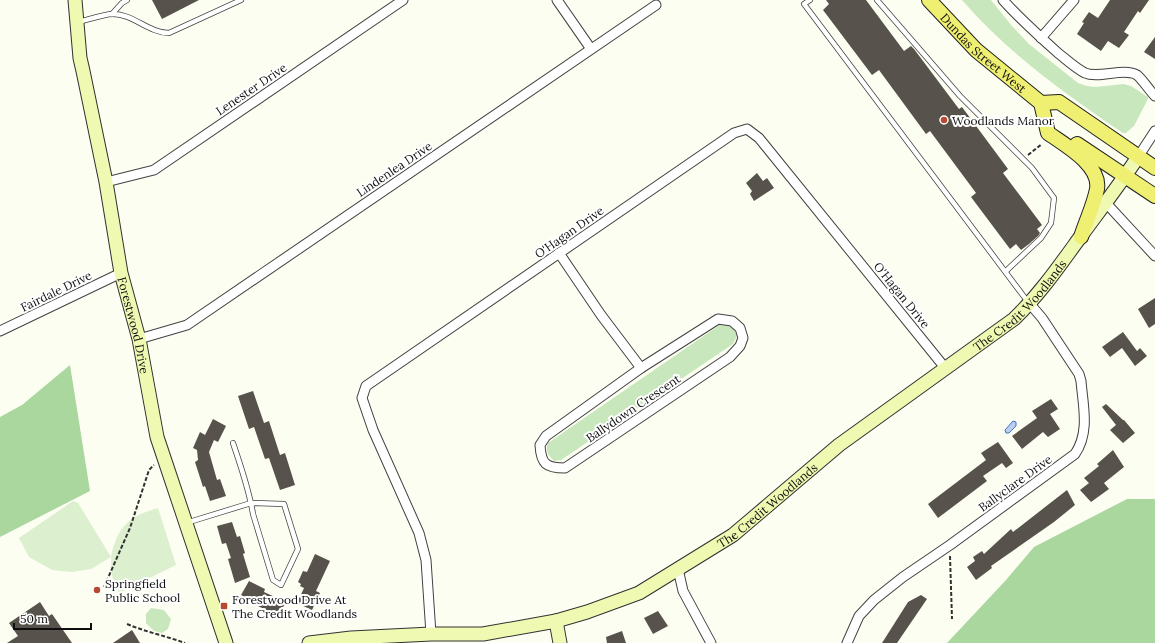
<svg xmlns="http://www.w3.org/2000/svg" width="1155" height="643" font-family="Lora,serif">
<style>
.green{fill:#c9e7bd}
.forest{fill:#a9d79e}
.pitch{fill:#dcefcf}
.water{fill:#bacff2;stroke:#4673c4}
.building{fill:#57534c}
.lines{fill:none;stroke-linecap:round;stroke-linejoin:round}
.lane-casing{stroke:#424242;stroke-width:6}
.street-casing{stroke:#424242;stroke-width:11}
.secondary-casing{stroke:#313131;stroke-width:15}
.primary-casing{stroke:#202020;stroke-width:16}
.path{stroke:#313131;stroke-width:2;stroke-dasharray:4 2;stroke-linecap:butt}
.lane{stroke:#fff;stroke-width:4.5}
.street{stroke:#fff;stroke-width:9}
.secondary{stroke:#f0f9b2;stroke-width:13}
.primary{stroke:#efef71;stroke-width:14}
.poi-dot{fill:#b64a30;stroke:#fff;stroke-width:1.5}
.labels{text-anchor:middle;dominant-baseline:central;stroke-width:4;stroke-linejoin:round;paint-order:stroke}
.street-label{font-size:12px;fill:#0f0f0f;stroke:#fff}
.poi-label{font-size:12px;fill:#0f0f0f;stroke:#fff;text-anchor:start}
</style>
<rect width="100%" height="100%" fill="#fdfef2"/>
<g class="green">
<path d="M 962,0 L 991,0 L 1012,26 L 1029,44 L 1078,83 L 1087,86 L 1095,87 L 1124,84 L 1131,86 L 1148,97 L 1148,99 L 1134,126 L 1126,133 L 1123,133 C 1065,94 1008,53 962,0 Z"/>
<path d="M 721,324 C 731,324 734,327 737,336 L 733,344 L 561,460 L 554,461 C 548,455 545,452 548,443 Z"/>
<path d="M 151,608 L 164,610 L 171,619 L 168,629 L 162,633 L 154,631 L 146,623 L 146,614 Z"/>
</g>
<g class="forest">
<path d="M 70,365 L 90,491 L 0,537 L 0,417 L 22,405 Z"/>
<path d="M 1127,499 L 1155,499 L 1155,643 L 947,643 L 1006,580 L 1034,547 Z"/>
</g>
<path class="pitch" d="M 73,501 L 78,503 L 111,557 C 117,527 129,516 158,508 L 176,565 L 119,593 L 112,576 L 111,557 L 91,569 L 72,572 L 52,570 L 29,557 L 19,538 Z"/>
<path class="water" d="M 1013,421 L 1016,422 L 1016,426 L 1009,433 L 1006,433 L 1005,430 Z"/>
<g class="building">
<path d="M 152,0 L 199,0 L 162,19 Z"/>
<path d="M 826,0 L 866,0 L 904,51 L 911,46 L 914,49 L 959,109 L 962,107 L 1008,169 L 1003,173 L 1042,225 L 1037,229 L 1040,233 L 1038,236 L 1029,244 L 1021,250 L 1016,244 L 1010,249 L 971,197 L 976,193 L 930,131 L 926,134 L 879,70 L 872,75 L 823,10 L 829,4 Z"/>
<path d="M 1110,0 L 1149,0 L 1140,13 L 1138,11 L 1124,32 L 1129,35 L 1119,48 L 1108,41 L 1101,51 L 1077,34 L 1084,23 L 1082,22 L 1089,12 L 1098,18 Z"/>
<path d="M 1155,37 L 1155,59 L 1144,52 Z"/>
<path d="M 757,173 L 763,181 L 767,178 L 774,188 L 754,201 L 750,194 L 752,191 L 746,183 Z"/>
<path d="M 1155,298 L 1155,324 L 1149,328 L 1138,309 Z"/>
<path d="M 1123,332 L 1137,351 L 1140,348 L 1147,356 L 1135,366 L 1122,348 L 1110,357 L 1102,347 Z"/>
<path d="M 253,391 L 264,423 L 269,421 L 280,455 L 285,453 L 295,485 L 280,490 L 269,458 L 265,459 L 254,427 L 249,429 L 238,396 Z"/>
<path d="M 1051,399 L 1058,409 L 1050,414 L 1060,429 L 1048,437 L 1043,432 L 1022,449 L 1012,436 L 1037,418 L 1032,411 Z"/>
<path d="M 1106,404 L 1123,420 L 1124,420 L 1135,433 L 1123,443 L 1110,430 L 1116,425 L 1102,407 Z"/>
<path d="M 213,419 L 226,426 L 218,442 L 214,440 L 209,452 L 217,480 L 220,479 L 226,496 L 210,501 L 205,486 L 203,487 L 195,462 L 198,460 L 197,450 L 193,448 L 200,432 L 205,435 Z"/>
<path d="M 998,442 L 1013,463 L 1006,468 L 1002,463 L 983,476 L 987,481 L 938,518 L 928,504 L 986,460 L 981,453 Z"/>
<path d="M 1113,450 L 1124,467 L 1104,483 L 1109,489 L 1091,502 L 1080,490 L 1089,483 L 1084,478 L 1099,466 L 1097,464 Z"/>
<path d="M 1067,490 L 1075,505 L 1054,522 L 991,566 L 992,568 L 976,580 L 967,567 L 975,561 L 973,557 L 982,551 L 984,554 L 1011,529 L 1013,532 Z"/>
<path d="M 232,522 L 237,537 L 240,536 L 245,553 L 243,554 L 250,577 L 235,583 L 228,559 L 231,558 L 226,543 L 222,544 L 217,526 Z"/>
<path d="M 315,554 L 330,561 L 316,591 L 320,593 L 312,610 L 297,603 L 304,588 L 300,586 L 301,584 L 298,582 L 303,571 L 307,572 Z"/>
<path d="M 249,581 L 265,589 L 264,592 L 286,602 L 278,616 L 256,605 L 256,603 L 241,595 Z"/>
<path d="M 921,595 L 927,599 L 897,643 L 882,643 L 908,602 Z"/>
<path d="M 40,602 L 49,616 L 52,614 L 72,643 L 7,643 L 18,636 L 9,623 Z"/>
<path d="M 658,611 L 668,626 L 653,634 L 644,618 Z"/>
<path d="M 132,630 L 140,643 L 113,643 Z"/>
<path d="M 622,631 L 626,643 L 607,643 L 606,637 Z"/>
</g>
<g class="lines">
<g class="lane-casing">
<g id="lane">
<path d="M 810,0 L 804,4 L 1028,302"/>
<path d="M 877,0 L 960,96 L 1032,168 L 1054,198 L 1051,223 L 1041,238 L 1006,271"/>
<path d="M 112,14 L 122,3 L 127,0"/>
<path d="M 79,22 C 87,20 104,14 113,14 C 133,14 149,33 169,33 L 241,0"/>
<path d="M 186,523 L 251,503 L 284,504 L 298,549 L 281,585 L 273,580 L 253,514 C 249,489 241,467 233,443"/>
</g>
</g>
<g class="street-casing">
<g id="street">
<path d="M 557,0 L 591,49"/>
<path d="M 1003,0 C 1020,19 1039,36 1058,53 C 1067,60 1075,68 1085,73 C 1099,79 1124,67 1137,75 C 1143,80 1149,90 1155,96"/>
<path d="M 1041,38 L 1074,0"/>
<path d="M 1138,157 L 1155,131"/>
<path d="M 106,182 L 154,170 L 403,0"/>
<path d="M 1106,203 L 1155,256"/>
<path d="M 559,253 L 601,315 L 641,368"/>
<path d="M 718,319 L 732,321 L 740,328 L 743,338 L 740,346 L 730,357 L 565,468 C 546,468 541,464 540,445 L 546,436 L 641,368 Z"/>
<path d="M 0,331 L 121,273"/>
<path d="M 139,339 L 187,325 L 656,5"/>
<path d="M 678,569 L 683,591 L 711,643"/>
<path d="M 431,634 L 426,560 L 419,533 L 373,430 L 362,398 L 366,386 L 734,133 L 747,129 L 759,138 L 946,369"/>
<path d="M 847,643 L 859,616 L 874,600 L 903,577 L 950,545 L 1075,454 C 1090,432 1083,406 1081,381 L 1079,374 L 1042,318 L 1030,304"/>
</g>
</g>
<g class="secondary-casing">
<g id="secondary">
<path id="s1" d="M 75,0 L 80,58 L 83,71 L 106,182 L 121,273 L 139,339 L 157,437 L 226,643"/>
<path d="M 556,621 L 560,643"/>
<path id="s2" d="M 309,643 L 351,638 L 431,634 L 483,634 L 556,621 L 587,612 L 639,593 L 733,535 L 839,445 L 1014,319 C 1040,294 1060,265 1081,236 C 1100,210 1120,184 1138,157"/>
</g>
</g>
<g class="primary-casing">
<g id="primary">
<path id="s3" d="M 929,0 L 976,50 L 1041,103 L 1048,133 C 1065,145 1101,165 1097,189 C 1094,205 1086,221 1081,237"/>
<path d="M 1041,103 L 1059,102 L 1155,168"/>
<path d="M 1077,144 L 1155,196"/>
</g>
</g>
<g class="path">
<path d="M 1028,155 L 1042,144"/>
<path d="M 950,556 L 952,619"/>
<path d="M 104,587 L 130,528 L 149,470 L 154,465"/>
<path d="M 127,624 C 146,632 166,636 185,643"/>
</g>
<use href="#lane" class="lane"/>
<use href="#street" class="street"/>
<use href="#secondary" class="secondary"/>
<use href="#primary" class="primary"/>
</g>
<g class="poi-dot">
<circle cx="944" cy="120" r="4"/>
<circle cx="97" cy="590" r="4"/>
<rect x="220" y="602" width="8" height="8" rx="2"/>
</g>
<g class="labels">
<g class="street-label">
<text stroke="none"><textPath href="#s3" startOffset="76">Dundas Street West</textPath></text>
<text transform="translate(251 89) rotate(-34)">Lenester Drive</text>
<text transform="translate(394 169) rotate(-34)">Lindenlea Drive</text>
<text transform="translate(569 232) rotate(-35)">O'Hagan Drive</text>
<text transform="translate(56 291) rotate(-26)">Fairdale Drive</text>
<text transform="translate(902 295) rotate(51)">O'Hagan Drive</text>
<text stroke="none"><textPath href="#s2" startOffset="815">The Credit Woodlands</textPath></text>
<text stroke="none"><textPath href="#s1" startOffset="331">Forestwood Drive</textPath></text>
<text transform="translate(633 408) rotate(-34)">Ballydown Crescent</text>
<text transform="translate(1015 483) rotate(-36)">Ballyclare Drive</text>
<text stroke="none"><textPath href="#s2" startOffset="492">The Credit Woodlands</textPath></text>
</g>
<g class="poi-label">
<text x="952" y="120">Woodlands Manor</text>
<text x="105" y="583">Springfield<tspan x="105" dy="14">Public School</tspan></text>
<text x="232" y="599">Forestwood Drive At<tspan x="232" dy="14">The Credit Woodlands</tspan></text>
</g>
</g>
<path d="M14 623v6h77v-6" fill="none" stroke="#0f0f0f" stroke-width="2"/>
<text x="20" y="623" font-size="12" fill="#0f0f0f" stroke="#ffffff" stroke-width="3" paint-order="stroke">50 m</text>
</svg>
